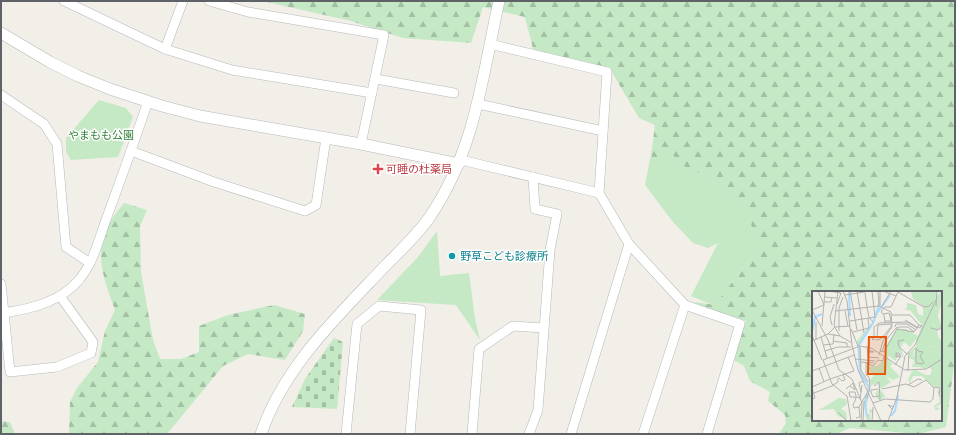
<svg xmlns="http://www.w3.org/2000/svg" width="956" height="435" font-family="Inter,'Noto Sans JP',sans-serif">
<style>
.green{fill:#c5e8c5}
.forest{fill:url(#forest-firs);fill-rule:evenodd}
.cemetery{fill:url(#cemetery-stones)}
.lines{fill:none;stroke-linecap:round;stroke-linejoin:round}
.minor-casing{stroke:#b5b8bc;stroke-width:10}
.tertiary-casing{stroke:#b5b8bc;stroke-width:12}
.minor{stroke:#fff;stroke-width:9}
.tertiary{stroke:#fff;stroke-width:11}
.health-dot{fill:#e0444e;stroke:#fff;stroke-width:1.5}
.culture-dot{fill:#0f9aa8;stroke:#fff;stroke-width:1.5}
.labels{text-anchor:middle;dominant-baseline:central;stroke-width:3;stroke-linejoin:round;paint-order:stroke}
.park-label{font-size:11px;fill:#348238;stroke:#fff}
.health-label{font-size:11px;fill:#be3a42;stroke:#fff;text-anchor:start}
.culture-label{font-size:11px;fill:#0d838f;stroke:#fff;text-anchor:start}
.inset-river{fill:none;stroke:#aadaff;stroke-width:2}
.inset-road{fill:none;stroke:#b3b3b1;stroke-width:1}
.view{fill:#e8590c;fill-opacity:0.15;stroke:#e8590c;stroke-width:2}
.inset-edge{fill:none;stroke:#5f6368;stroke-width:2}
</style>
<defs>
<pattern id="forest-firs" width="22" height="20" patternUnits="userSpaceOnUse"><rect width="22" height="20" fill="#c5e8c5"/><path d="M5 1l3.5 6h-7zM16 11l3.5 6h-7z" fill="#a3c0a4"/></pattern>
<pattern id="cemetery-stones" width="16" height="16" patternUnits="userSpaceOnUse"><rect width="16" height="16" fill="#c5e8c5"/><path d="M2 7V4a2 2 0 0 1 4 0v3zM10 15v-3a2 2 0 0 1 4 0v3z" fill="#a3c0a4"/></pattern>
</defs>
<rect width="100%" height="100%" fill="#f1efe8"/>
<g class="green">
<path d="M 99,100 L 126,108 L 133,117 L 118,157 L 71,160 L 66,152 L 66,138 Z"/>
<path d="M 667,148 L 686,168 L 705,175 L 738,203 L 751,220 L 759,242 L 747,262 L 715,306 L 691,296 L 718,243 L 708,248 L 693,243 L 673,222 L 645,185 L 652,149 L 652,165 Z"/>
<path d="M 437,231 L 440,276 L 469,273 L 475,319 L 480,340 L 456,305 L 377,300 L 418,257 Z"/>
</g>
<g class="forest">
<path d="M 262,1 L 955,1 L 955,357 L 946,427 L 918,434 L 850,428 L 837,434 L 779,434 L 786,423 L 785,415 L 768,401 L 770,392 L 750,381 L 744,366 L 732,359 L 746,321 L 698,306 L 695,302 L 715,305 L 743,268 L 758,244 L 751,224 L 738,203 L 705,175 L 686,168 L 667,149 L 653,166 L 652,165 L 652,149 L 655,125 L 639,118 L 610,69 L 533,49 L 525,17 L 483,7 L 471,43 L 403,38 L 351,21 ZM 813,292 L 941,292 L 941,420 L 813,420 Z"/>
<path d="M 124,203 L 147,210 L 140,226 L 141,272 L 153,340 L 160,359 L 181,359 L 199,352 L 199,326 L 228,315 L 274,305 L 305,314 L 303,331 L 285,360 L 248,354 L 223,366 L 167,434 L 69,434 L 70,402 L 77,388 L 98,362 L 105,331 L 115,310 C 99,267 91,241 124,203 Z"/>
<path d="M 1,421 L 10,422 L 15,434 L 1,434 Z"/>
</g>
<path class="cemetery" d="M 334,338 L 343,342 L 337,409 L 292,407 L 305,379 Z"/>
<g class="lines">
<g class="minor-casing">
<g id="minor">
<path d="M 64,1 L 165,49 L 232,70 L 372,93"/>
<path d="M 209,1 L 248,12 L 384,35 L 361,144"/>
<path d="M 490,44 L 607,72 L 599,193 L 629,244 L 685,305 L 740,324 L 707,434"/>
<path d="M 165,49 L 183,1"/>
<path d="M 376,79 L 454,93"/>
<path d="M 1,95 L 44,124 L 57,144 L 66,247 L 90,263"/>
<path d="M 478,104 L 603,131"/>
<path d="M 131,151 L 214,182 L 305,211 L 316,205 L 326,138"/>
<path d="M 461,160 L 599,193"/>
<path d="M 1,284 L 10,372 L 57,367 L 91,353 L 93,342 L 60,296"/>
<path d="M 1,313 C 28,310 60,302 78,281 C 94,263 99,238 107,217 C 121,179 135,140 148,101"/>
<path d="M 346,434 L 357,324 L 379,306 L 421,310 L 410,434"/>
<path d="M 472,434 L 479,349 L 513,326 L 543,328"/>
<path d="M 529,434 L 538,410 L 550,250 L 557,214 L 535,209 L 533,177"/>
<path d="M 571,434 L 629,244"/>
<path d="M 643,434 L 685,305"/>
</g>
</g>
<g class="tertiary-casing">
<g id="tertiary">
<path d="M 1,33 L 50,62 L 78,76 L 110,89 L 162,106 L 200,116 L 361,144 L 459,164"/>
<path d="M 261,434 C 284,366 338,316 386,265 C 401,250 417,235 429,218 C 475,151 482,78 499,1"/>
</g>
</g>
<use href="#minor" class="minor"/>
<use href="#tertiary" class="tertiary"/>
</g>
<path class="health-dot" d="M376 163h4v4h4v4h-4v4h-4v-4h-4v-4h4z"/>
<circle class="culture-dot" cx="452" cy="256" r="4"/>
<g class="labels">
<g class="park-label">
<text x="101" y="135">やまもも公園</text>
</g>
<g class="health-label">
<text x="386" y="169">可睡の杜薬局</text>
</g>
<g class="culture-label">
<text x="460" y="256">野草こども診療所</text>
</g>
</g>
<g transform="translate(812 291)">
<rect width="130" height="130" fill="#f1efe8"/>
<path d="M 69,0 L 66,23 L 48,54 L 49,80 L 57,96 L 54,123 L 58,123 L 57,118 L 61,119 L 58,124 L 59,130 L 55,130 L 52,110 L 56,96 L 47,78 L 45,50 L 62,29 ZM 130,8 L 126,25 L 130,36 L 126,39 L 121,32 L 119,43 L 127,53 L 121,57 L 115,54 L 111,37 L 124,11 ZM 112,53 L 119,68 L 117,76 L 113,78 L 103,74 L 102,65 L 104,56 Z" fill="#c5e8c5"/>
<path d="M 99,0 L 124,0 L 125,5 L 130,0 L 130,6 L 126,12 L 124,11 L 112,37 L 116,55 L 121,57 L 127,53 L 116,42 L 118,31 L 125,37 L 126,45 L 130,52 L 130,103 L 127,102 L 130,113 L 123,116 L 128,117 L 124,120 L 122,115 L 128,111 L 125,98 L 127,101 L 130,97 L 121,95 L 110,85 L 101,85 L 98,92 L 96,89 L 100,80 L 104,79 L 114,84 L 118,84 L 120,79 L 117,76 L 100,76 L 102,69 L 97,67 L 98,61 L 104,55 L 104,48 L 98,56 L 92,51 L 89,56 L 87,51 L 92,68 L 86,60 L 84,70 L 76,65 L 76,68 L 81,73 L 78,75 L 88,86 L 81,89 L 74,85 L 79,91 L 68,98 L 73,105 L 70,108 L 66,109 L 63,102 L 67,98 L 67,91 L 58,95 L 57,89 L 62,85 L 54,76 L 54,74 L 57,76 L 65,75 L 71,70 L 76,52 L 85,38 L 94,38 L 106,45 L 110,34 L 99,20 L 92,18 L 95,17 L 95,12 L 104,14 L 106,23 L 111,25 L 111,15 L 101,8 ZM 112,53 L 119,68 L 117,75 L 113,76 L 101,72 L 104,68 L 101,65 L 102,59 ZM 27,107 L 34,108 L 35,113 L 29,118 L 34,121 L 35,129 L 26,125 L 22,118 L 7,119 Z" fill="#c5e8c5" fill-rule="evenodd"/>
<path class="inset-river" d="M 37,1 L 38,25M 66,21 L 78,4M 0,42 L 3,26 L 10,23M 79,125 L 83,120 L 86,104M 55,126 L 53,113 L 57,96 L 48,82 L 47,54 L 61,32 L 67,15"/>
<path class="inset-road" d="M 6,0 L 12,14M 16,0 L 29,2 L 25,13M 26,0 L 22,35 L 28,45 L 40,52M 31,0 L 35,10 L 40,54 L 46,79 L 69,130M 38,0 L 45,39M 45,0 L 52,42M 66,0 L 67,15M 68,0 L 68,15M 71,0 L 84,5M 86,1 L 112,16 L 117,15 L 121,11M 53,2 L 55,16M 33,4 L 59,0M 13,6 L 25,7M 12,11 L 19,11 L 20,6M 70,15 L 79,0M 124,15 L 125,0M 55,16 L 57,26 L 61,31M 0,19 L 16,49 L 27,79 L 40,88 L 50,112 L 49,130M 0,19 L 12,14M 23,20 L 67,15 L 79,21 L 80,35 L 71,50 L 67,64M 33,20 L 36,35M 71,23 L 77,22 L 78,25 L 79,30 L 73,30M 80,24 L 98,24 L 107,34 L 105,37M 93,29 L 107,37 L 110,35 L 107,34M 38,30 L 63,26 L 60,0M 4,31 L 4,49M 73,32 L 72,24 L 69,21 L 73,16 L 79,16 L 86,1M 20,34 L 18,26 L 22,13M 10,35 L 13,0M 23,36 L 38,35M 83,36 L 84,33 L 95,33 L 104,39M 119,37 L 126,39 L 130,36M 39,38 L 46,55M 85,38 L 102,41M 27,40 L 27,17 L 31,6M 41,41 L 57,37 L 56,27M 16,43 L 28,45M 0,44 L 10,69M 9,46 L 15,67M 65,46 L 66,34 L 79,33 L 79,38M 63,48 L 61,49 L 60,46 L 62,46 L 62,36 L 67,32 L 95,31 L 105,37M 64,49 L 69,48 L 78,37M 92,49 L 86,50 L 87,56 L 95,63M 0,50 L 16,43 L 23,36M 21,50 L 35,52 L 35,56M 11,54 L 21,53 L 22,43M 48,55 L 49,79 L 56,91M 55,55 L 56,66 L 67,67M 104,57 L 106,60 L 111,61 L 108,65 L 112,72 L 110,73 L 104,72 ZM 13,60 L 26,56 L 39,56M 68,60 L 72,61 L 86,36 L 96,36 L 102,41 L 105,37M 55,61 L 62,61 L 55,59M 70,61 L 74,49 L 85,36M 43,68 L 63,70M 48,71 L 62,72M 54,71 L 54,84 L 57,86 L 58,97 L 55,108M 54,72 L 61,75 L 66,69 L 71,70 L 72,65M 83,74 L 89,65 L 84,66 L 84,62 L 87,62 L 88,64 L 84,64M 7,77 L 12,91M 0,80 L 42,64M 96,80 L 97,61M 27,87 L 30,90 L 33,89 L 31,83M 18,88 L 42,80 L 36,66M 96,94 L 106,88 L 110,89M 62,95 L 67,91 L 68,109M 0,96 L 18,88M 0,97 L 3,107 L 0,108M 34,98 L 41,92 L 43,99 L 38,95M 66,98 L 59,99 L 59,101 L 61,106 L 67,105M 70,98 L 94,93 L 102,96 L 114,89 L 121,96 L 128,97 L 127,103 L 130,107M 49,101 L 47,92 L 51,90M 2,102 L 20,95 L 26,91 L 26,87M 48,108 L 50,94M 61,112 L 73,108 L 118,111 L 121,108 L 122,96M 47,116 L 42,117 L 41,114 L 43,110 L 44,106 L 44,105 L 43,101 L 37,101 L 38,106 L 44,106 L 48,107M 81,119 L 76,114 L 82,116M 26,121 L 35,130M 44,127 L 48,126 L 47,116 L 55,102M 39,130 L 35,105 L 20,93 L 11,69 L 48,55 L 59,57 L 93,79 L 114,78 L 130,68M 51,130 L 52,110M 60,130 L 61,116M 76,130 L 85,106 L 93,65 L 103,54 L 124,9"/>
<path class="view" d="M 57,46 L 74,46 L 73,83 L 56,83 Z"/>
<rect width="130" height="130" class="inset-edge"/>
</g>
<rect width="956" height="435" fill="none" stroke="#5f6368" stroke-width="4"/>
</svg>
